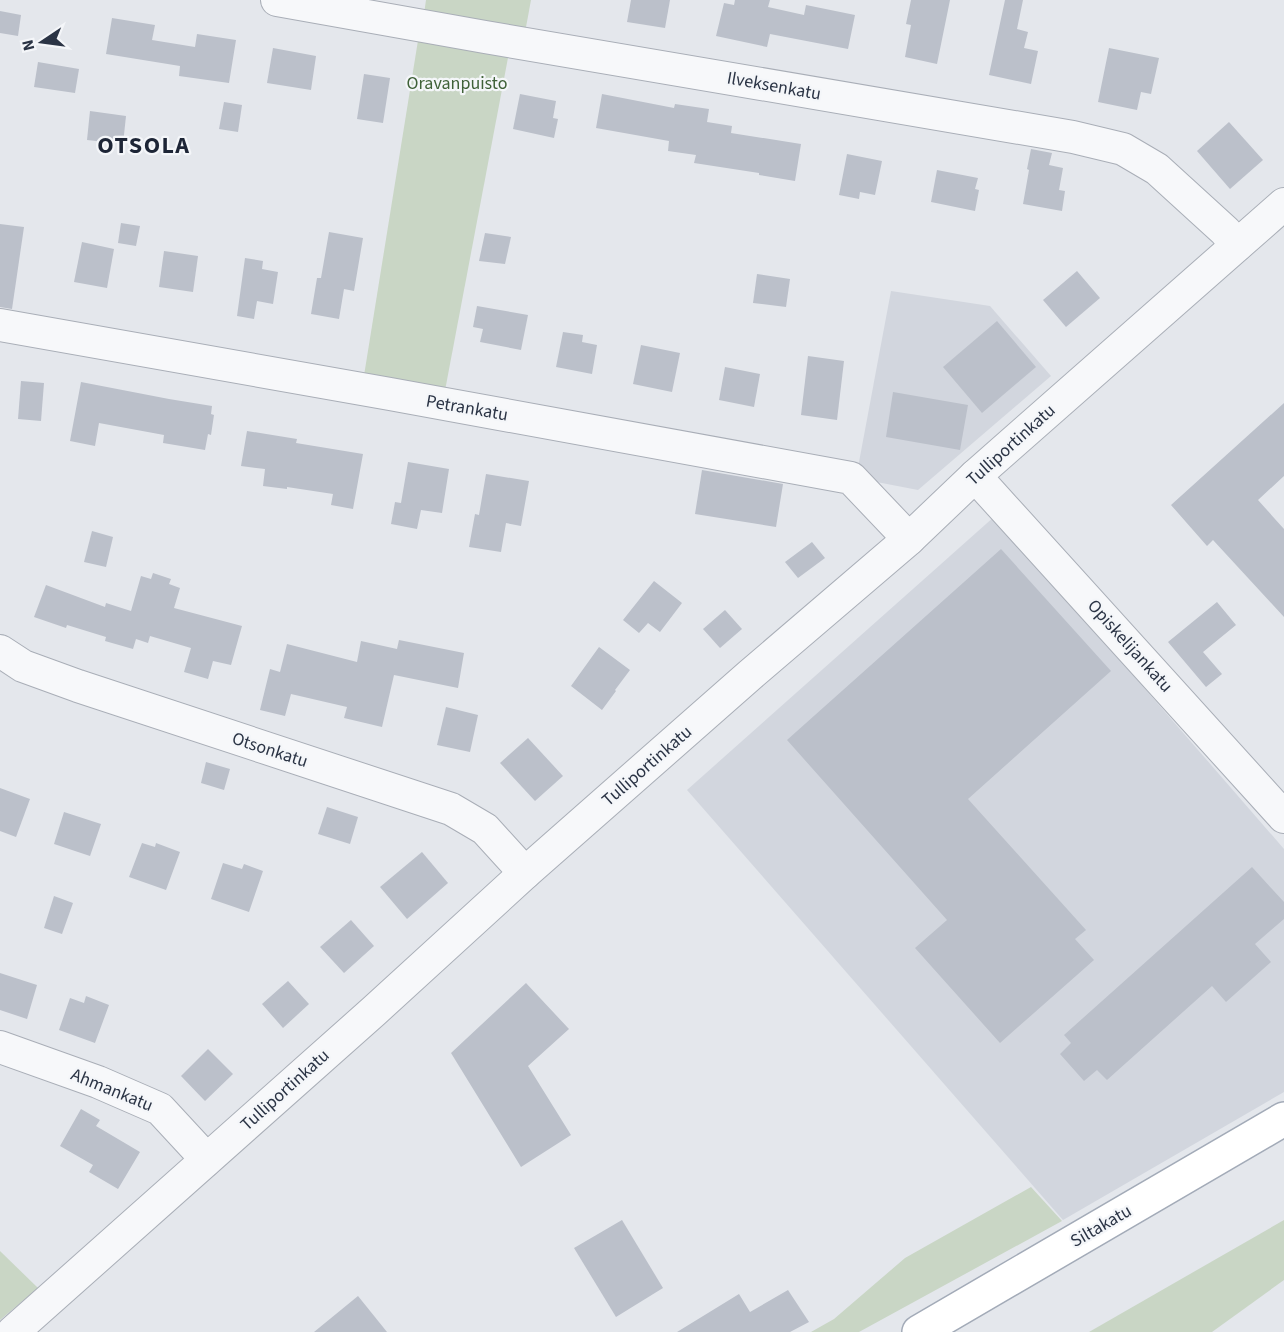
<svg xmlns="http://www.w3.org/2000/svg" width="1284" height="1332" font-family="'Source Sans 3',sans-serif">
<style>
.built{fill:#d2d6de}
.green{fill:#c9d6c5}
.building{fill:#bbc0ca}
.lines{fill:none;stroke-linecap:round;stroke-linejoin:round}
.minor-casing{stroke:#a9aeb7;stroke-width:34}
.major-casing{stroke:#a3abb8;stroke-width:36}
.minor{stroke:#f7f8fa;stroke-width:32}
.major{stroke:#fff;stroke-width:33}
.labels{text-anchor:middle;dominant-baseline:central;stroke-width:4.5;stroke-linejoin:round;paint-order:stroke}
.park-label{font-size:18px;fill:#3f6138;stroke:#f4f6f9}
.street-label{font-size:18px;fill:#2b3445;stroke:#f4f6f9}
.district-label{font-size:24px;font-weight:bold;letter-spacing:1.5px;fill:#1d2536;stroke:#f4f6f9}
</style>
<rect width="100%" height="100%" fill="#e4e7ec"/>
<g class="built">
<path d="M 891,291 L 990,306 L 1051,376 L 918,490 L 856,478 Z"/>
<path d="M 995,516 L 1284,849 L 1284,1092 L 1063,1220 L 687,790 Z"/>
</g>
<g class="green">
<path d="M 426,0 L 531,0 L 524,38 L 423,21 Z"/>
<path d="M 420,28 L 511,42 L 443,401 L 362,388 Z"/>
<path d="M 1031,1187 L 1062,1221 L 859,1332 L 811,1332 L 834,1319 L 905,1258 Z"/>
<path d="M 1284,1220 L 1284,1280 L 1212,1332 L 1089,1332 Z"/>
<path d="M 0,1251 L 38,1288 L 0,1320 Z"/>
</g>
<g class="building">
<path d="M 631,0 L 670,0 L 665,28 L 627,22 Z"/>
<path d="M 735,0 L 770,0 L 768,7 L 804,15 L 806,5 L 855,15 L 848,49 L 770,34 L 767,47 L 716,36 L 724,3 L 734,5 Z"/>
<path d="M 911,0 L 950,0 L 937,64 L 905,57 L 911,25 L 906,24 Z"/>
<path d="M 1005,0 L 1023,0 L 1017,29 L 1028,32 L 1024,48 L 1038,51 L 1031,84 L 989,75 Z"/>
<path d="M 0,11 L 21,15 L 18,36 L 0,33 Z"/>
<path d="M 112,18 L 155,25 L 152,40 L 195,47 L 197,34 L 236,40 L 229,83 L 179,76 L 180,66 L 106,54 Z"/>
<path d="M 273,48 L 316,56 L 311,90 L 267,83 Z"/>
<path d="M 1109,48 L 1159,58 L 1151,94 L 1141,92 L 1137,110 L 1098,102 Z"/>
<path d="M 38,62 L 79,69 L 75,93 L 34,87 Z"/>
<path d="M 364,74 L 390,78 L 383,123 L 357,119 Z"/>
<path d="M 520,94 L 556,101 L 553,118 L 558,119 L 554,138 L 513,129 Z"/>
<path d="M 602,94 L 674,108 L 675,104 L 709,109 L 707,122 L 732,126 L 731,133 L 801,144 L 795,181 L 759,175 L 759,173 L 694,163 L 696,155 L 668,151 L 669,141 L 596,128 Z"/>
<path d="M 224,102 L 242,105 L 238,132 L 219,129 Z"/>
<path d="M 90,111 L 126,116 L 123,144 L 87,140 Z"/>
<path d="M 1229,122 L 1263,160 L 1230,189 L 1197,151 Z"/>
<path d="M 1031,149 L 1052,153 L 1049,165 L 1063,168 L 1059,190 L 1065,191 L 1062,211 L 1023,204 L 1029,170 L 1027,169 Z"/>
<path d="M 847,154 L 882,161 L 875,195 L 860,192 L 859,199 L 839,195 Z"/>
<path d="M 937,170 L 978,178 L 975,189 L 979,190 L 975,211 L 931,202 Z"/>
<path d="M 121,223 L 140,226 L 136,246 L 118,243 Z"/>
<path d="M 0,224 L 24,227 L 12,309 L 0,307 Z"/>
<path d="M 329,232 L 363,238 L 354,291 L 344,289 L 339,319 L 311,314 L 317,278 L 321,278 Z"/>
<path d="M 485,233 L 511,237 L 505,264 L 479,261 Z"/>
<path d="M 82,242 L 114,249 L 107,288 L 74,282 Z"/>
<path d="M 164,251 L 198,256 L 193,292 L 159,287 Z"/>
<path d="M 245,258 L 263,261 L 262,269 L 278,272 L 273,304 L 257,301 L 254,319 L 237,316 Z"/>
<path d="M 1077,271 L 1100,298 L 1066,327 L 1043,300 Z"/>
<path d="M 757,274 L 790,279 L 786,307 L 753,303 Z"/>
<path d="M 477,306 L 528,315 L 521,350 L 480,342 L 483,329 L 473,327 Z"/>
<path d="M 997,321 L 1036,367 L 982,413 L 943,367 Z"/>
<path d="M 563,332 L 583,335 L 582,342 L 597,345 L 592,374 L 556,367 Z"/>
<path d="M 641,345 L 680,353 L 672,392 L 633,384 Z"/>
<path d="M 808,356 L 844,361 L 837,420 L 801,415 Z"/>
<path d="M 725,367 L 760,374 L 754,407 L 719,400 Z"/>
<path d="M 21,381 L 44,383 L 41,421 L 18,419 Z"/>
<path d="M 81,382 L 169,399 L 212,406 L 211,414 L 214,415 L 211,435 L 208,434 L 205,450 L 163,443 L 164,435 L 99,423 L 95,446 L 70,441 Z"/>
<path d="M 893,392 L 968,405 L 960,450 L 886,437 Z"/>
<path d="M 1284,403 L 1284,476 L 1258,500 L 1284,529 L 1284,617 L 1213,540 L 1207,546 L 1171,505 Z"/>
<path d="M 247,431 L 297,439 L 296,443 L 363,454 L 353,509 L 331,505 L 333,494 L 287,487 L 287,489 L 263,486 L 265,469 L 241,466 Z"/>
<path d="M 408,462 L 449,469 L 442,513 L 421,510 L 417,529 L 391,524 L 395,502 L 401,503 Z"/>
<path d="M 702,470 L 783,484 L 776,527 L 695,514 Z"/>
<path d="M 486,474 L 529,481 L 521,526 L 506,523 L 501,552 L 469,547 L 475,514 L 479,515 Z"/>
<path d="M 92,531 L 113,537 L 106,567 L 84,562 Z"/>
<path d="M 812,542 L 825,558 L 798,578 L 785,562 Z"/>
<path d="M 1001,549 L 1111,671 L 968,799 L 1086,930 L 1075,939 L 1094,960 L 1000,1043 L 915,948 L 947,920 L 787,740 Z"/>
<path d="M 153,573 L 171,579 L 169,584 L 180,588 L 174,608 L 242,626 L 231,665 L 213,661 L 208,679 L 184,672 L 191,648 L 150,636 L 148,643 L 136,639 L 133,649 L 105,641 L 106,637 L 67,625 L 66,628 L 34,617 L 46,585 L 105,607 L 106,603 L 131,611 L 141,576 L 151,579 Z"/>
<path d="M 654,581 L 682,603 L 660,632 L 648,623 L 639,633 L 623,620 Z"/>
<path d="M 1217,602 L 1236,625 L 1203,652 L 1222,674 L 1206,687 L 1168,642 Z"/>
<path d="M 725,610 L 742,629 L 720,648 L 703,629 Z"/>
<path d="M 399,640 L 464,653 L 458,688 L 394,675 L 382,727 L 344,718 L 347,707 L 291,694 L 285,716 L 260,710 L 270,669 L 280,672 L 287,644 L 357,662 L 361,641 L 397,649 Z"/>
<path d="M 599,647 L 630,670 L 615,690 L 616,691 L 602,710 L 571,686 Z"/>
<path d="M 446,707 L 478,715 L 470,752 L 437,745 Z"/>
<path d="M 528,738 L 563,776 L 535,801 L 500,763 Z"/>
<path d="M 206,762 L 230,769 L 224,790 L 201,783 Z"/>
<path d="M 0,788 L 30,799 L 16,837 L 0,831 Z"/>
<path d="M 327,807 L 358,817 L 350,844 L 318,834 Z"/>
<path d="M 64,812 L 101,824 L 90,856 L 54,844 Z"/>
<path d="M 142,843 L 155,847 L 156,843 L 180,852 L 166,890 L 129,877 Z"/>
<path d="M 422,852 L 448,883 L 407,919 L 380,887 Z"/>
<path d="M 223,863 L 242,869 L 244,864 L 263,871 L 249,912 L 211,899 Z"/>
<path d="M 1252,867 L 1284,902 L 1284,919 L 1255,944 L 1271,962 L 1226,1002 L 1212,986 L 1107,1080 L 1097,1070 L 1084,1081 L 1060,1054 L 1071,1043 L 1064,1035 Z"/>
<path d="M 54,896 L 73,903 L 62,934 L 44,928 Z"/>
<path d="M 351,920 L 374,946 L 344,973 L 320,947 Z"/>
<path d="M 0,973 L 37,985 L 27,1019 L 0,1010 Z"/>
<path d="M 288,981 L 309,1004 L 283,1028 L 262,1004 Z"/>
<path d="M 526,983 L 569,1029 L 528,1066 L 571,1135 L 521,1167 L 451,1053 Z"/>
<path d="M 86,996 L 109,1005 L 95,1043 L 59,1030 L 70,998 L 84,1003 Z"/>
<path d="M 208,1049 L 233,1074 L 205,1101 L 181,1076 Z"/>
<path d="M 81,1109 L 100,1120 L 96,1126 L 140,1152 L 118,1189 L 89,1172 L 93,1165 L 60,1146 Z"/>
<path d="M 622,1220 L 663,1288 L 616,1317 L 574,1248 Z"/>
<path d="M 788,1290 L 809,1322 L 790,1332 L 677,1332 L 739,1294 L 750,1312 Z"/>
<path d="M 358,1296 L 387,1332 L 314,1332 Z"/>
</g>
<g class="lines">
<g class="minor-casing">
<g id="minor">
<path d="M 277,0 L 485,37 L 1073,137 L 1123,149 L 1157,169 L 1225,231 L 1237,245"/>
<path d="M 0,325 L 390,394 L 851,478 L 909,539"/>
<path d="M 975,476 L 1284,817"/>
<path d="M 0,651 L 23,666 L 78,686 L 451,809 L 485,829 L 525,873"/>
<path d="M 0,1047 L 98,1082 L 160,1109 L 197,1149 L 205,1161"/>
<path d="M 13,1332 L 374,1011 L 525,873 L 750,675 L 909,539 L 975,476 L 1284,204"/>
</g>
</g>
<g class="major-casing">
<path id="major" d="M 919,1332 L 1284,1119"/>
</g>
<use href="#minor" class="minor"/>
<use href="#major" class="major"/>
</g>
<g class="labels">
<g class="park-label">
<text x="457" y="83">Oravanpuisto</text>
</g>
<g class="street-label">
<text transform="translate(774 86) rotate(10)">Ilveksenkatu</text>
<text transform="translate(467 408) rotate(10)">Petrankatu</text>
<text transform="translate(1011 445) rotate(-42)">Tulliportinkatu</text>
<text transform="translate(1130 646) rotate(48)">Opiskelijankatu</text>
<text transform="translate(270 750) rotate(18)">Otsonkatu</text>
<text transform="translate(647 766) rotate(-41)">Tulliportinkatu</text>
<text transform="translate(112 1090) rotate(22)">Ahmankatu</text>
<text transform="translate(285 1090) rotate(-42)">Tulliportinkatu</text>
<text transform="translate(1101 1226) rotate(-30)">Siltakatu</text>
</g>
<g class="district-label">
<text x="144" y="145">OTSOLA</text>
</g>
</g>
<g transform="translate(42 42) rotate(257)" stroke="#f4f6f9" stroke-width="4.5" paint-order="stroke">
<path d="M0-4.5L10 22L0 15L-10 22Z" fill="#2b3445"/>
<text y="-9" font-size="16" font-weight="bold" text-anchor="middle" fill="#2b3445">N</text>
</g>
</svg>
